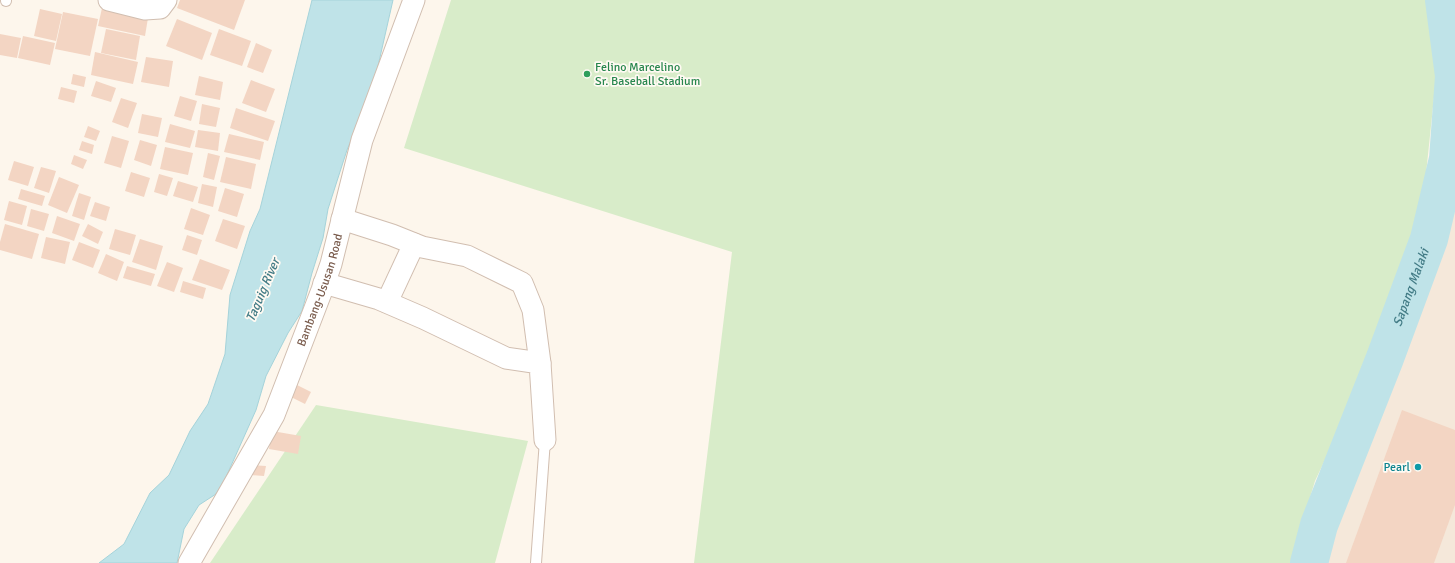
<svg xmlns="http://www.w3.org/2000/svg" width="1455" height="563" font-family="Signika,sans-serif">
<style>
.residential{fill:#f5e8da}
.green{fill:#d8ecc9}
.water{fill:#bfe3e8;stroke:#a5d3da}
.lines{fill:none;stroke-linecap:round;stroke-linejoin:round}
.river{stroke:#bfe3e8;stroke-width:38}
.building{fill:#f3d5c3}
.service-casing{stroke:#d1beb0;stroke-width:12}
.minor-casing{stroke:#d1beb0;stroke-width:23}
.service{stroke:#fff;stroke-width:10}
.minor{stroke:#fff;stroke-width:21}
.leisure-dot{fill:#2e9e5b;stroke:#fffaf3;stroke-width:1.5}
.culture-dot{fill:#0f9aa8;stroke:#fffaf3;stroke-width:1.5}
.labels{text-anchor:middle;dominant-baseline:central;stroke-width:3.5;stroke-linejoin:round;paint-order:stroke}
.leisure-label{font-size:12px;fill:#27864d;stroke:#fffaf3;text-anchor:start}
.street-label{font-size:12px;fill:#7a5c4d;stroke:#fffaf3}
.culture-label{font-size:12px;fill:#0d838f;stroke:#fffaf3;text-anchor:end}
.water-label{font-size:13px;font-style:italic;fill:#437c86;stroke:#fffaf3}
</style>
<rect width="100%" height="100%" fill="#fdf6ec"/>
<path class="residential" d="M 1455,195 L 1455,563 L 1321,563 L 1341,491 L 1393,372 L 1432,273 Z"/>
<g class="green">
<path d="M 451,0 L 1426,0 L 1436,78 L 1422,212 L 1371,362 L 1315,481 L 1290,563 L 694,563 L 732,252 L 404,148 Z"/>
<path d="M 316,405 L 528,441 L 495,563 L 210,563 Z"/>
</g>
<path class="water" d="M 312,0 L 393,0 L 373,88 L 347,150 L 328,209 L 323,238 L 312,273 L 302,311 L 288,333 L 266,376 L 256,410 L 226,477 L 216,494 L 199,505 L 184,529 L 177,563 L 99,563 L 124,544 L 150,493 L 169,475 L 190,431 L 208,404 L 225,354 L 230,295 L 250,231 L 260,209 Z"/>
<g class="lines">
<path class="river" id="s1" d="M 1309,563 L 1319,525 L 1385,358 L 1429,239 L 1448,159 L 1454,76 L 1444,0"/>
</g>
<g class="building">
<path d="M 180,0 L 245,0 L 234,30 L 177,8 Z"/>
<path d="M 102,8 L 148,18 L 145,36 L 98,26 Z"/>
<path d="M 40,9 L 62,14 L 56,41 L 34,36 Z"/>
<path d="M 63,12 L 98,19 L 90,56 L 55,49 Z"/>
<path d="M 177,19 L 212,33 L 202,60 L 166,46 Z"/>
<path d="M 106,29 L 140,36 L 136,60 L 101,53 Z"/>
<path d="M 219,29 L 251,41 L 242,66 L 210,55 Z"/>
<path d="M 0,34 L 21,38 L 17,58 L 0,55 Z"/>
<path d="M 23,36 L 55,43 L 50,65 L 18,58 Z"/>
<path d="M 256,43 L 272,50 L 263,73 L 247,67 Z"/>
<path d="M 95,52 L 138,62 L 133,84 L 91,75 Z"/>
<path d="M 146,57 L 173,61 L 169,87 L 141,82 Z"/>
<path d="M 73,74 L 86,77 L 84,87 L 71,84 Z"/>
<path d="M 199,76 L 223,82 L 220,100 L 195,95 Z"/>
<path d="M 251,80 L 275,89 L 266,112 L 242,103 Z"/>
<path d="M 96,81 L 116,88 L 111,102 L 91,96 Z"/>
<path d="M 61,87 L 77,91 L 74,103 L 58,99 Z"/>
<path d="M 180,96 L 197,101 L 191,121 L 174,116 Z"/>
<path d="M 121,98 L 137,103 L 128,128 L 112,122 Z"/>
<path d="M 202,104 L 220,108 L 216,127 L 199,124 Z"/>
<path d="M 236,108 L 275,121 L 268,141 L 230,128 Z"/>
<path d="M 142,114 L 162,118 L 158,137 L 138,133 Z"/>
<path d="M 170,124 L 195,131 L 190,148 L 165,142 Z"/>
<path d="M 88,126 L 100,131 L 96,141 L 84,137 Z"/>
<path d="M 198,130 L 220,133 L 218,151 L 195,147 Z"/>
<path d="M 229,134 L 264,142 L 260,160 L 224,152 Z"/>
<path d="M 112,136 L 129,141 L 121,168 L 104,163 Z"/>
<path d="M 140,140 L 157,145 L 151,166 L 134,160 Z"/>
<path d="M 82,141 L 94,145 L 92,154 L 79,150 Z"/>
<path d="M 165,147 L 193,153 L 188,175 L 160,169 Z"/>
<path d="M 208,153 L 220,156 L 214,180 L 203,177 Z"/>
<path d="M 74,155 L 87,160 L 83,169 L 71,164 Z"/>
<path d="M 226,157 L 256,164 L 251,189 L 220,182 Z"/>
<path d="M 14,161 L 34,167 L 28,186 L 8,180 Z"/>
<path d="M 41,167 L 56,171 L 49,193 L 34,188 Z"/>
<path d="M 131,172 L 150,178 L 144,197 L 125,191 Z"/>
<path d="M 159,174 L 173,178 L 167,196 L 154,192 Z"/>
<path d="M 59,177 L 79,185 L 67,213 L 48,205 Z"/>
<path d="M 178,181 L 198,187 L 193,202 L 173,196 Z"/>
<path d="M 202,184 L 217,187 L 213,207 L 198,203 Z"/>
<path d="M 225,188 L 244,194 L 237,217 L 218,211 Z"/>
<path d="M 21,189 L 45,196 L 42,206 L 18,199 Z"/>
<path d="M 79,193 L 91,197 L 84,220 L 72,216 Z"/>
<path d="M 9,201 L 27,206 L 22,225 L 4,220 Z"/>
<path d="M 95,202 L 110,207 L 106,221 L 90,216 Z"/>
<path d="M 191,208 L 210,215 L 203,235 L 184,229 Z"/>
<path d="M 31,209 L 49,214 L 44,231 L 27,226 Z"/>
<path d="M 57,216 L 80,224 L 74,241 L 52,233 Z"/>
<path d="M 223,219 L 245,226 L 237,249 L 215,241 Z"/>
<path d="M 5,224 L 39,234 L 32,259 L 0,250 L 0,242 Z"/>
<path d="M 88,224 L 103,232 L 98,244 L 82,236 Z"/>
<path d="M 115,229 L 136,235 L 130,255 L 109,249 Z"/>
<path d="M 187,235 L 202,240 L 197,255 L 182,250 Z"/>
<path d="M 46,237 L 70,242 L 65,264 L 41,258 Z"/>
<path d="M 140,239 L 163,246 L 156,270 L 132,262 Z"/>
<path d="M 79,242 L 100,250 L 93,268 L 72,260 Z"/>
<path d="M 106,254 L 124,262 L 117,281 L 98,273 Z"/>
<path d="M 200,259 L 230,270 L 222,290 L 192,280 Z"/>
<path d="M 167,262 L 183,268 L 174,292 L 157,286 Z"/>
<path d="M 127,266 L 155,274 L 151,286 L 123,278 Z"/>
<path d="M 183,281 L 206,288 L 203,299 L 180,292 Z"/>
<path d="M 293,383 L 311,392 L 305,404 L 287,395 Z"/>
<path d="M 1402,410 L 1455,430 L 1455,505 L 1434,563 L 1346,563 Z"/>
<path d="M 272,431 L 301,436 L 298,454 L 269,449 Z"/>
<path d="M 252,465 L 266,466 L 264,476 L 251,475 Z"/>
</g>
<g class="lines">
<g class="service-casing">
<g id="service">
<path d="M 6,0 L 6,1"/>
<path d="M 536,563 L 545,440"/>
</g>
</g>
<g class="minor-casing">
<g id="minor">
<path d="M 109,0 L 145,9 L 160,8 L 166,0"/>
<path d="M 342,219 L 392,235 L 422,247 L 467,256 L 522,283 L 533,310 L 540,363"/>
<path d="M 324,283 L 379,299 L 423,318 L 506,358 L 540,363 L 545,440"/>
<path d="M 387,302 L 414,244"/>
<path id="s2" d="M 189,563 L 274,415 L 322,290 L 331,264 L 362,140 L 414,0"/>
</g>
</g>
<use href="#service" class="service"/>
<use href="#minor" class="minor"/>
</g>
<circle class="leisure-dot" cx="587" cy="74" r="4"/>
<circle class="culture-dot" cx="1418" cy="467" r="4"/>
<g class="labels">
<g class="leisure-label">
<text x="595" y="67">Felino Marcelino<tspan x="595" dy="14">Sr. Baseball Stadium</tspan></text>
</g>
<g class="street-label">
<text stroke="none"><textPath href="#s2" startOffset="304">Bambang-Ususan Road</textPath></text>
</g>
<g class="culture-label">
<text x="1410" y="467">Pearl</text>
</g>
<g class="water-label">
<text stroke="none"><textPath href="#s1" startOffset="294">Sapang Malaki</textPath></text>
<text transform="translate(263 290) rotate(-67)">Taguig River</text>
</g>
</g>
</svg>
